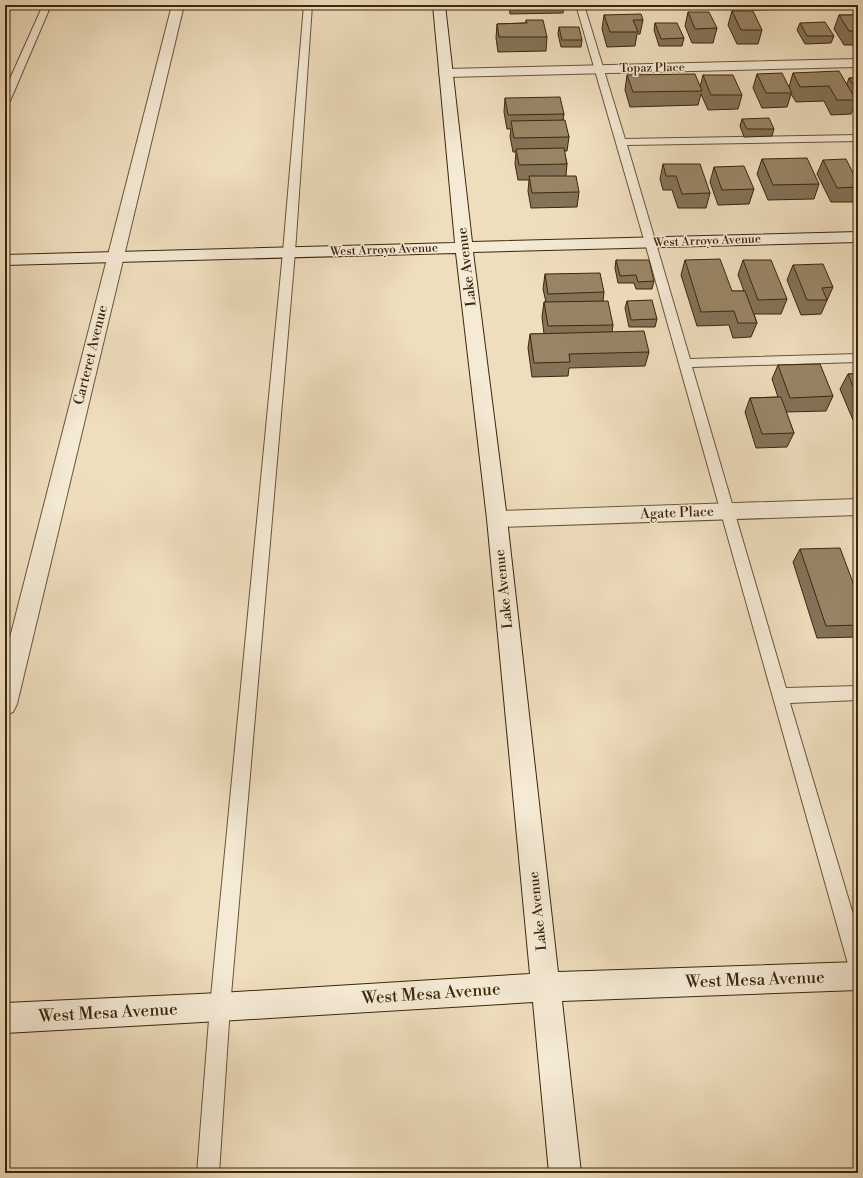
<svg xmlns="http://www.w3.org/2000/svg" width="863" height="1178" font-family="'Libre Bodoni',serif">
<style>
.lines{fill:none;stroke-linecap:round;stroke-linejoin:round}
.lane-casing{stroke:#695436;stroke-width:2}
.street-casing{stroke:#695436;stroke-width:2}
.secondary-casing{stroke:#3c2609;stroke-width:2}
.lane{fill:#f5ead5;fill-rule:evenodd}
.street{fill:#f5ead5;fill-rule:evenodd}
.secondary{fill:#f5ead5;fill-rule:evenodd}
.wall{fill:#847359;stroke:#3c2609}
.building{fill:#998667;stroke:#3c2609}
.labels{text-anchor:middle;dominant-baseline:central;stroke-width:3;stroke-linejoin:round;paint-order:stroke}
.far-street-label{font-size:12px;fill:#3c2609;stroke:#f5ead5}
.street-label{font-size:14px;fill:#3c2609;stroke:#f5ead5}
.near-street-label{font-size:17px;fill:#3c2609;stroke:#f5ead5}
</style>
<rect width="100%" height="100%" fill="#efdebe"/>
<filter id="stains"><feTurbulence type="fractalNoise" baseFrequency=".005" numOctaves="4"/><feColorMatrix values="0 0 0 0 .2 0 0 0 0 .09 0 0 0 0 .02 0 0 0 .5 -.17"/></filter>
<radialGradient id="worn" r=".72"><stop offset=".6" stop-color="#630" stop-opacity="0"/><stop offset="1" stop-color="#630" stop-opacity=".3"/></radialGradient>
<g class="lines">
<g class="lane-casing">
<g id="lane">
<path d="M 43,5 L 51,5 L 10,101 L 5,104 L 5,90 Z"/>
<path d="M 304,5 L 312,5 L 295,252 L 230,1007 L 219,1173 L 197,1173 L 210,1007 L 283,252 Z"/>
<path d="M 576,5 L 584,5 L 625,139 L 858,135 L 858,141 L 627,145 L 690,359 L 858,354 L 858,362 L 692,367 L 786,688 L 858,686 L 858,700 L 790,703 L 858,931 L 858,974 L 851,971 L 848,964 L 645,243 Z"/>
</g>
</g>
<g class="street-casing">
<g id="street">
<path d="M 172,5 L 184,5 L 17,704 L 13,712 L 5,715 L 5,657 Z"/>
<path d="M 858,59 L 858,67 L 446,77 L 441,76 L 439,73 L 441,70 L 446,69 Z"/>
<path d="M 858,499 L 858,515 L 497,527 L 490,525 L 487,519 L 490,513 L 497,511 Z"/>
</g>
</g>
<g class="secondary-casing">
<path id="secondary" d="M 433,5 L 445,5 L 472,242 L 858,232 L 858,242 L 473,252 L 507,519 L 558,972 L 858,962 L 858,990 L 562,1001 L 581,1173 L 549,1173 L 533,1002 L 220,1021 L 5,1033 L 5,1003 L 220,993 L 530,974 L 487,519 L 456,253 L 5,265 L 5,255 L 455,243 Z"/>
</g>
<use href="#lane" class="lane"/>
<use href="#street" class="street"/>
<use href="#secondary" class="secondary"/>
</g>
<g class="wall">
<path d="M 509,5 L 564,5 L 563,13 L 510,14 Z"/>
<path d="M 751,5 L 815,5 L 814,9 L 753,10 Z"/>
<path d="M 732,11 L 762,30 L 758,44 L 737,44 L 728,25 Z"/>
<path d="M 854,11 L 858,11 L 858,45 L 844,45 L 834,29 L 839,15 L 853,15 Z"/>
<path d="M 688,12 L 717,28 L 713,43 L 692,43 L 685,26 Z"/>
<path d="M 604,15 L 643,20 L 640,34 L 637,34 L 635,46 L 607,47 L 602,29 Z"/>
<path d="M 526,20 L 547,37 L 546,51 L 498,52 L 496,38 L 497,24 L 526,23 Z"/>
<path d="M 655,23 L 684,38 L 682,46 L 659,46 L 654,30 Z"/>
<path d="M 800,23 L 834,36 L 831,43 L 805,44 L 797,30 Z"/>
<path d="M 559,27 L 582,40 L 581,47 L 561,47 L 558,34 Z"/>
<path d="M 793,73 L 847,84 L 849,78 L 858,78 L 858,117 L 853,109 L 851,114 L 831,115 L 824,101 L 796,102 L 791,94 L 787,107 L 762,108 L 753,88 L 757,74 L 789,87 Z"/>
<path d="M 627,75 L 700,87 L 703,75 L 742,95 L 738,109 L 708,110 L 701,94 L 698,105 L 630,107 L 625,90 Z"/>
<path d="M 505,98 L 564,114 L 563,120 L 569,137 L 567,151 L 564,151 L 567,164 L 566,176 L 579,192 L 577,207 L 531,208 L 528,191 L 529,180 L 518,180 L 515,164 L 516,152 L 513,152 L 510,136 L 511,129 L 507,129 L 504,112 Z"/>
<path d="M 742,119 L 774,129 L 772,136 L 744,137 L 740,126 Z"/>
<path d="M 762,159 L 819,184 L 814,199 L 768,200 L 757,174 Z"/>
<path d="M 823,160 L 858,183 L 858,193 L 854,202 L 831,202 L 817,174 Z"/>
<path d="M 663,164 L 710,193 L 706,208 L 678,208 L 672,190 L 663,190 L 660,179 Z"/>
<path d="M 714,167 L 754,189 L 749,204 L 718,205 L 710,182 Z"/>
<path d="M 616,260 L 654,281 L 652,289 L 636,289 L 634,283 L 618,283 L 615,268 Z"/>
<path d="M 685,260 L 732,291 L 744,291 L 738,275 L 743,260 L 787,299 L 781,314 L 754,314 L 757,323 L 751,337 L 733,338 L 729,325 L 697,326 L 681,275 Z"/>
<path d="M 793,265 L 833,287 L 821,314 L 801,315 L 787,280 Z"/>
<path d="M 545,274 L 604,292 L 603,301 L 613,325 L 612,332 L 649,352 L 645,366 L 569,368 L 568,376 L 532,377 L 528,348 L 530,334 L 544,334 L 542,317 L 544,302 L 546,302 L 543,289 Z"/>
<path d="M 627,301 L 657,319 L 655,327 L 629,327 L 625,308 Z"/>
<path d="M 778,365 L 833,396 L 826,411 L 786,412 L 794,433 L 787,447 L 756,448 L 745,412 L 750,398 L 778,397 L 772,379 Z"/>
<path d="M 848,374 L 858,374 L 858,432 L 840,389 Z"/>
<path d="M 800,549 L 858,596 L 858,637 L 817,638 L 793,562 Z"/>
</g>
<g class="building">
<path d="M 732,11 L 753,11 L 762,30 L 741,30 Z"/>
<path d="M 854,11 L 858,11 L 858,31 L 849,31 L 839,15 L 856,15 Z"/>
<path d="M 688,12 L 709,12 L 717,28 L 695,29 Z"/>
<path d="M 641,14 L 643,20 L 633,20 L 638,32 L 610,32 L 604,15 Z"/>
<path d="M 526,20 L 543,20 L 547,37 L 499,37 L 497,24 L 527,23 Z"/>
<path d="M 825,22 L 834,36 L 807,36 L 800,23 Z"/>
<path d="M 655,23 L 677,23 L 684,38 L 661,39 Z"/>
<path d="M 559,27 L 579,27 L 582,40 L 562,40 Z"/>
<path d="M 839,71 L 856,100 L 837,100 L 829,86 L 800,87 L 793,73 Z"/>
<path d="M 782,73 L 792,93 L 766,93 L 757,74 Z"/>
<path d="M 695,74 L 702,91 L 633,92 L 627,75 Z"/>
<path d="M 703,75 L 733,75 L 742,95 L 711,95 Z"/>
<path d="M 849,78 L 858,78 L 858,93 Z"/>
<path d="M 560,97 L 564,114 L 508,115 L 505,98 Z"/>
<path d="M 769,118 L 774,129 L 747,129 L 742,119 Z"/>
<path d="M 565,120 L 569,137 L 514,138 L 511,121 Z"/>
<path d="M 564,148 L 567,164 L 519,165 L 516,149 Z"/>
<path d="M 807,158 L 819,184 L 773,185 L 762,159 Z"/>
<path d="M 846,159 L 858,183 L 858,187 L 837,188 L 823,160 Z"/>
<path d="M 663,164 L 700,164 L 710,193 L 682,194 L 676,176 L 666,176 Z"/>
<path d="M 744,166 L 754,189 L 722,190 L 714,167 Z"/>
<path d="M 529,176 L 576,176 L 579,192 L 532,193 Z"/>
<path d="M 720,259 L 732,291 L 745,291 L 757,323 L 738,323 L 734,311 L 701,312 L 685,260 Z"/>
<path d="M 616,260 L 649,260 L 654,281 L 638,282 L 636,275 L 620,276 Z"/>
<path d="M 743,260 L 771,260 L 787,299 L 758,300 Z"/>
<path d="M 823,264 L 833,287 L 822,288 L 827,300 L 807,300 L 793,265 Z"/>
<path d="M 600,273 L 604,292 L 548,294 L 545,274 Z"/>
<path d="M 652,300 L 657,319 L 631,320 L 627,301 Z"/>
<path d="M 608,301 L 613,325 L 548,326 L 544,302 Z"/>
<path d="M 644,331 L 649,352 L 569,354 L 570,362 L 534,363 L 530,334 Z"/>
<path d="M 820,364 L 833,396 L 790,398 L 778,365 Z"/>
<path d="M 848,374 L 858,374 L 858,399 Z"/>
<path d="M 781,397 L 794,433 L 762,434 L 750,398 Z"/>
<path d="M 840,548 L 858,596 L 858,625 L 826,626 L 800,549 Z"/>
</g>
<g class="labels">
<g class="far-street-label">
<text transform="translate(652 68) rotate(-1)">Topaz Place</text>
<text transform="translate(707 241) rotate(-2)">West Arroyo Avenue</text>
<text transform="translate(384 250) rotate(-2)">West Arroyo Avenue</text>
</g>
<g class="street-label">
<text transform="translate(467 267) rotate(-97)">Lake Avenue</text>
<text transform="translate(91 355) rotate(-76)">Carteret Avenue</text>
<text transform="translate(677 513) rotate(-2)">Agate Place</text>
<text transform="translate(504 589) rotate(-96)">Lake Avenue</text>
<text transform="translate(538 911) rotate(-96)">Lake Avenue</text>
</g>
<g class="near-street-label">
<text transform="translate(755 980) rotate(-2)">West Mesa Avenue</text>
<text transform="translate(431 994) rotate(-4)">West Mesa Avenue</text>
<text transform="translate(108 1013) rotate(-3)">West Mesa Avenue</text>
</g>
</g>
<rect width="863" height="1178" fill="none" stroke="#efdebe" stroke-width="20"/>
<rect x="6" y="6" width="851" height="1166" fill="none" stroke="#3c2609" stroke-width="2"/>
<rect x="10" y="10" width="843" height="1158" fill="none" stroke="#3c2609"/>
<rect width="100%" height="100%" filter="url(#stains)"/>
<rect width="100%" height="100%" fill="url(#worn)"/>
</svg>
